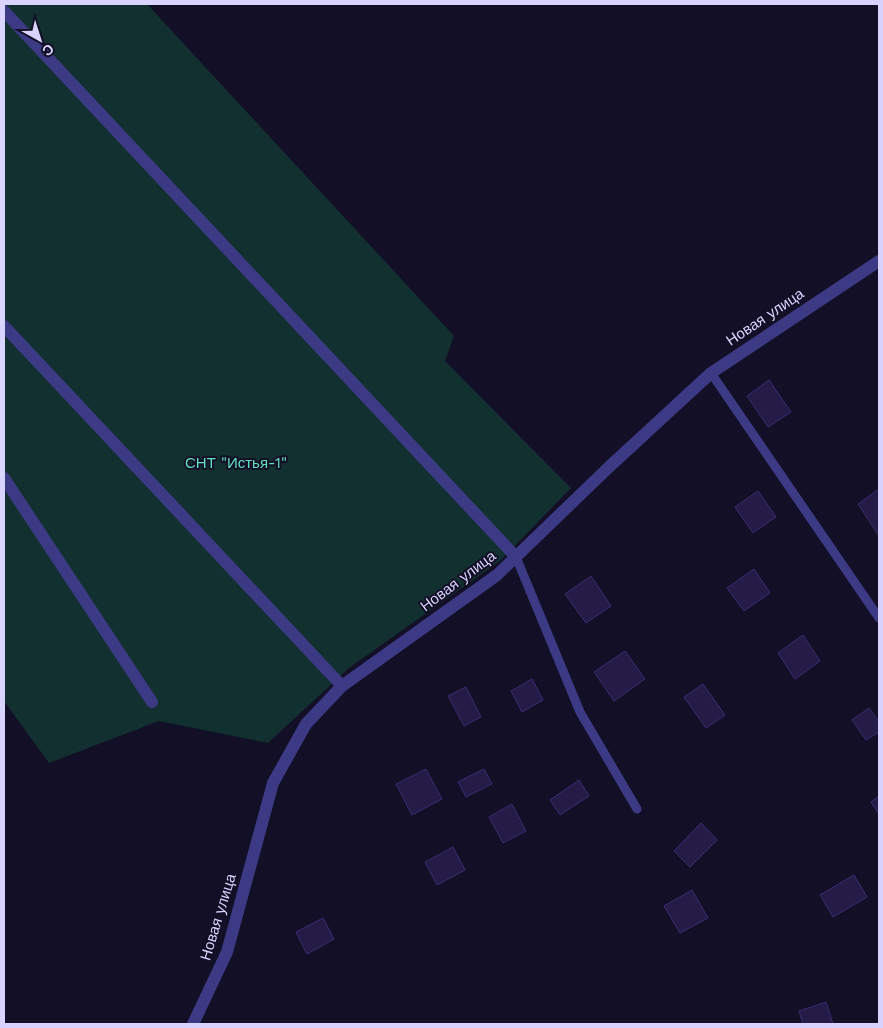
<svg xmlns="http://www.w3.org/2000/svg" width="883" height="1028" font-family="'Work Sans',sans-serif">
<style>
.green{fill:#12302f}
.building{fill:#241b47;stroke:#3b2d73}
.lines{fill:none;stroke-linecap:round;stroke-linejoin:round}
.service{stroke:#3d3a85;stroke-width:9}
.minor{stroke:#3d3a85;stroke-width:12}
.labels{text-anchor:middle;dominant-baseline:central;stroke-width:4;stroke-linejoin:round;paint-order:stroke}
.street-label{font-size:15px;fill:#d9d4ff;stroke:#130f26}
.park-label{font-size:15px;fill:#5fe0c0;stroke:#130f26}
</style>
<rect width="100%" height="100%" fill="#130f26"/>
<path class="green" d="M 4,4 L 147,4 L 454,336 L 445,361 L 571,488 L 500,561 L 349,668 L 268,743 L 159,721 L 49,763 L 4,701 Z"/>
<g class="building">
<path d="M 769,380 L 791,412 L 768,427 L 747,396 Z"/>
<path d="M 879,489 L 879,536 L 858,504 Z"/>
<path d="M 758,491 L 776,517 L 753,533 L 735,507 Z"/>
<path d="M 754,569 L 770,593 L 744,611 L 727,588 Z"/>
<path d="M 591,576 L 611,606 L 586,623 L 565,594 Z"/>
<path d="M 803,635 L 820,661 L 795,679 L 778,653 Z"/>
<path d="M 625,651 L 645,679 L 614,701 L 594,672 Z"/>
<path d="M 532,679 L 543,700 L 522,712 L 511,691 Z"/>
<path d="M 703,684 L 725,715 L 706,728 L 684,697 Z"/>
<path d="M 466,687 L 481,717 L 464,726 L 448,696 Z"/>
<path d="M 869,708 L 879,722 L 879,732 L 866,740 L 852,720 Z"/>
<path d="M 426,769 L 442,799 L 412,815 L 396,784 Z"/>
<path d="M 484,769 L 492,784 L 466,797 L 458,782 Z"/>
<path d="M 579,780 L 589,796 L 560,815 L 550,800 Z"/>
<path d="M 879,796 L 879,814 L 871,802 Z"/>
<path d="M 512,804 L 526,831 L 503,843 L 489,817 Z"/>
<path d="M 701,823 L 717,840 L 690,867 L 674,851 Z"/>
<path d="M 453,847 L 465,870 L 437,885 L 425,862 Z"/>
<path d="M 854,875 L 867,897 L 833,917 L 820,895 Z"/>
<path d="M 692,890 L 708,918 L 680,933 L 664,906 Z"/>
<path d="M 323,918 L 334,939 L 307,954 L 296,932 Z"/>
<path d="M 826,1002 L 833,1024 L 803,1024 L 799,1011 Z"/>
</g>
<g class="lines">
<g class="service">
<path d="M 711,373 L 879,618"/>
<path d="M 516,557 L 580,712 L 637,809"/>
</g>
<g class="minor">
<path d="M 4,11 L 516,557"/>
<path d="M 4,326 L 342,686"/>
<path d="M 4,478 L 152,702"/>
<path d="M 193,1024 L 227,952 L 273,783 L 306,724 L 342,686 L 497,575 L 609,467 L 711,373 L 879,261"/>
</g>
</g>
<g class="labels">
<g class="street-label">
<text transform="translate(765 317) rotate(-34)">Новая улица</text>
<text transform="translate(458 581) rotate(-37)">Новая улица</text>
<text transform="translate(218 917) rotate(-73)">Новая улица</text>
</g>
<g class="park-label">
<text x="236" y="463">СНТ "Истья-1"</text>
</g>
</g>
<rect width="883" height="1028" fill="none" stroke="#d9d4ff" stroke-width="10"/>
<g transform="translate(40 40) rotate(141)" stroke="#130f26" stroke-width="4" paint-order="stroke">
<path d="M0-4L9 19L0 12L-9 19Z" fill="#d9d4ff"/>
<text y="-8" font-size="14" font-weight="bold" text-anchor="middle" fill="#d9d4ff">С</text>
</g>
</svg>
